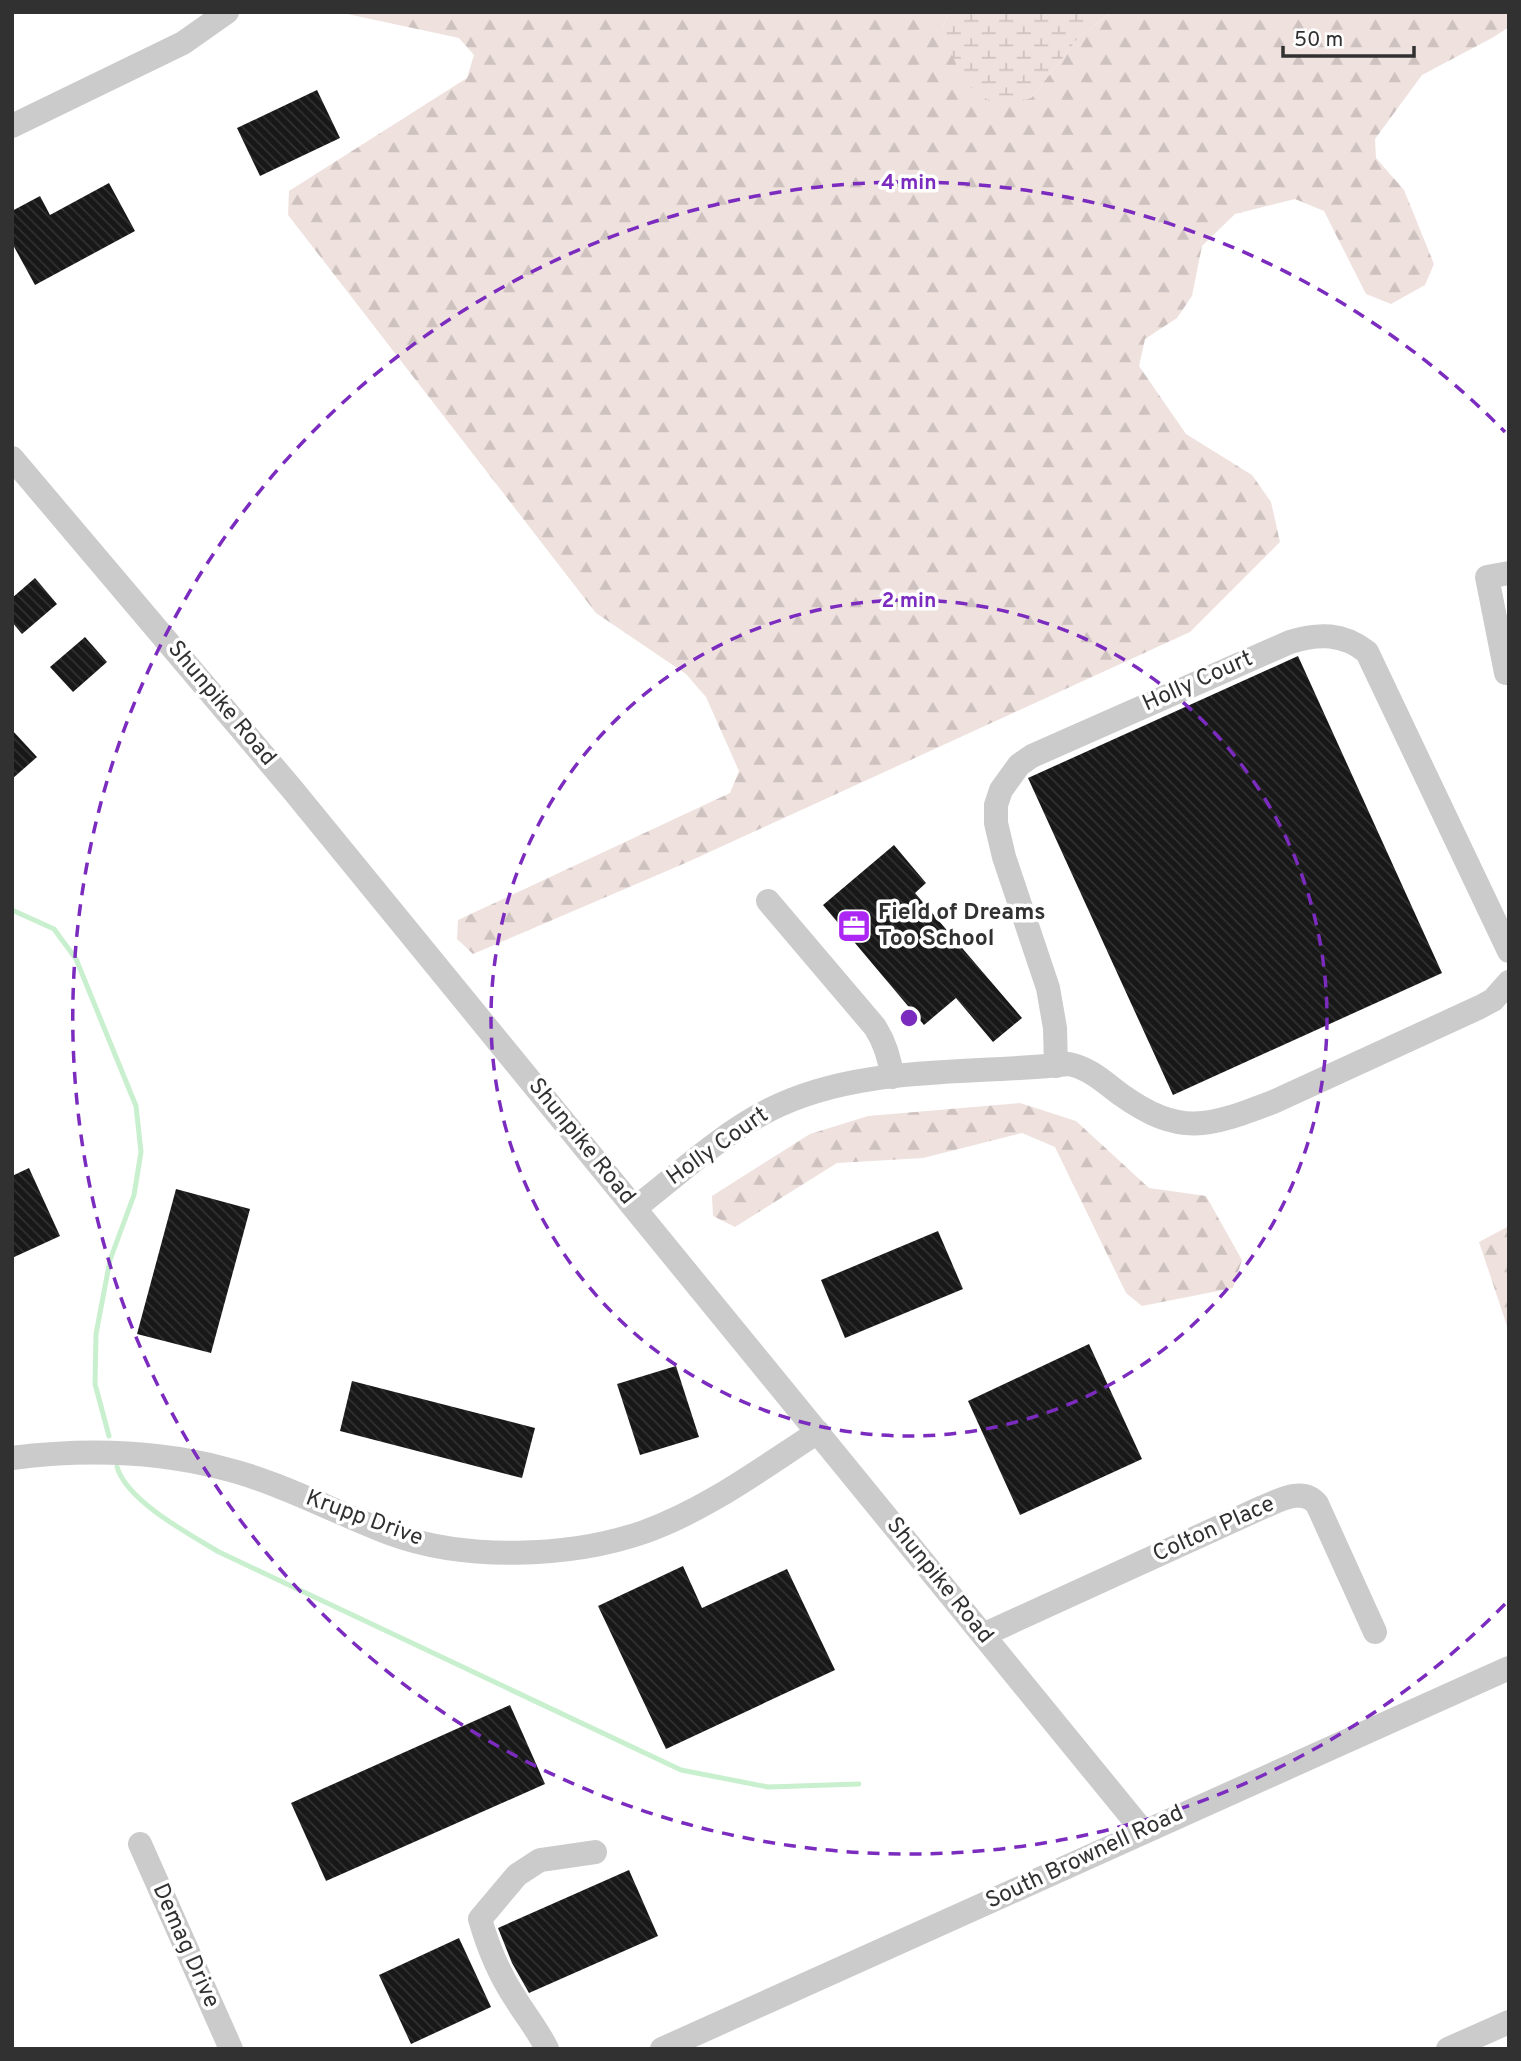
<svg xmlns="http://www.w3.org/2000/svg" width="1521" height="2061" font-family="Overpass,sans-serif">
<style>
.forest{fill:url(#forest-firs)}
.wetland{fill:url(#wetland-marsh)}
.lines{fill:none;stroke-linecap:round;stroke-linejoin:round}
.stream{stroke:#c9f0ce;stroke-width:5}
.building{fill:url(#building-back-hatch)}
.minor{stroke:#cbcbcb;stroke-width:24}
.ring{fill:none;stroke:#7b2cbf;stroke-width:3.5;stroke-dasharray:12 9}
.labels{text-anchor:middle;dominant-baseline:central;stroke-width:7;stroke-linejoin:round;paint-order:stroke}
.street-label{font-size:23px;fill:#313131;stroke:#fff}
.poi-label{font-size:23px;font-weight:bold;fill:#313131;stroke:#fff;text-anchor:start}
.centre{fill:#7b2cbf;stroke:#fff;stroke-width:3.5}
.ring-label{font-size:21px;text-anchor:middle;font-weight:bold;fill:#7b2cbf;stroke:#fff;stroke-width:7;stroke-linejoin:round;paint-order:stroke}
</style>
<defs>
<pattern id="forest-firs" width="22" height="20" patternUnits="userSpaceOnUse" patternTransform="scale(1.75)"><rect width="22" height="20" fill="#efe1de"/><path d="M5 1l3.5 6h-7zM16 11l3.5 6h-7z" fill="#cdc2bf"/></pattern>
<pattern id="wetland-marsh" width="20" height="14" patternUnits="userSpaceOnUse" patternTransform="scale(1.75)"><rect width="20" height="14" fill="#efe1de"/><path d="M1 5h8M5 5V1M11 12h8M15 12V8" fill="none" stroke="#cdc2bf"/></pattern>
<pattern id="building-back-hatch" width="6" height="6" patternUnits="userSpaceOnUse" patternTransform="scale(1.75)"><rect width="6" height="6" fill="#181818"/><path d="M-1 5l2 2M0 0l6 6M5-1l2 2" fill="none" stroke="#313131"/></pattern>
</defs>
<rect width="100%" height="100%" fill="#fff"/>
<g class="forest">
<path d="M 338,12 L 623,12 L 648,14 L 652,12 L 949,12 L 942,28 L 1031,98 L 1079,37 L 1112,12 L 1509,12 L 1509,27 L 1492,38 L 1422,75 L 1375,139 L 1376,158 L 1404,190 L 1434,264 L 1425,285 L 1391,304 L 1366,294 L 1324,211 L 1295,199 L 1235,214 L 1202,246 L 1192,296 L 1177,318 L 1145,339 L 1139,366 L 1186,434 L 1252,475 L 1271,502 L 1280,542 L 1190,632 L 690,861 L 473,954 L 457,939 L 458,920 L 730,793 L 739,771 L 706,697 L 686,674 L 596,613 L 288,215 L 289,191 L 467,78 L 474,55 L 459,38 Z"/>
<path d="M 1020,1103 L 1076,1121 L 1149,1188 L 1206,1196 L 1242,1260 L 1233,1288 L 1142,1306 L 1126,1293 L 1055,1147 L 1022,1133 L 923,1158 L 837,1163 L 735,1227 L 713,1216 L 712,1196 L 810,1134 L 868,1116 Z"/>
<path d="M 1509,1226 L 1509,1332 L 1479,1242 Z"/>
</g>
<path class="wetland" d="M 949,12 L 1112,12 L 1079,37 L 1031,98 L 999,108 L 963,82 L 942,28 Z"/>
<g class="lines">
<g class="stream">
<path d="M 12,910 L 54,929 L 76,959 L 136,1106 L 141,1152 L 134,1195 L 110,1260 L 96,1334 L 95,1384 L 109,1436"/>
<path d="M 117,1467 C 127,1501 189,1534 219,1552 L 681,1770 L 768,1787 L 859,1784"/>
</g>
</g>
<g class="building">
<path d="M 317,90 L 340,138 L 260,176 L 237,128 Z"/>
<path d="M 109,183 L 135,231 L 35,285 L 12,243 L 12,211 L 40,196 L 50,215 Z"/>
<path d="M 35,578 L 57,604 L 22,634 L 12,622 L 12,598 Z"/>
<path d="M 85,637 L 107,662 L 73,692 L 50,667 Z"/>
<path d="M 1298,656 L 1442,973 L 1173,1095 L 1028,778 Z"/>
<path d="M 12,730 L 37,757 L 12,779 Z"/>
<path d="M 894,845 L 926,883 L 915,893 L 1022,1018 L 993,1042 L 956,998 L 924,1025 L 823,905 Z"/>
<path d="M 29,1168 L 60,1236 L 12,1258 L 12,1176 Z"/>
<path d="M 176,1189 L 250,1209 L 211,1353 L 137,1334 Z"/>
<path d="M 938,1231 L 963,1289 L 845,1338 L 821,1280 Z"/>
<path d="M 1089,1344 L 1142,1459 L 1020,1515 L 968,1401 Z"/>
<path d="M 676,1366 L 699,1437 L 640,1455 L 617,1384 Z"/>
<path d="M 352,1381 L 535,1428 L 522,1478 L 340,1431 Z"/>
<path d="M 683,1566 L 702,1608 L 787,1569 L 835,1670 L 666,1749 L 598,1606 Z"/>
<path d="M 510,1705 L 545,1784 L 326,1881 L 291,1803 Z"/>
<path d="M 629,1870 L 658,1936 L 529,1993 L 512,1963 L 498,1928 Z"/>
<path d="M 459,1938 L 491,2007 L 411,2044 L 379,1975 Z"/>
</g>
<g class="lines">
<g class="minor">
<path d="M 12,126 L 183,43 L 227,12"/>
<path d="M 12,458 L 292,789 L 1143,1831"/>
<path d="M 1509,573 L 1487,577 L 1506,673 L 1509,672"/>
<path d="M 768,901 L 875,1027 C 885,1043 890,1058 892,1077"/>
<path d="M 1056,1066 L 1055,1028 L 1048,988 L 1004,857 L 996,823 L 996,805 L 1001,790 L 1019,765 L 1032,756 L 1290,642 C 1319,633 1343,633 1367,652 L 1509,951"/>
<path d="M 635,1208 C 678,1175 720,1135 769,1110 C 859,1064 970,1075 1069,1064 C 1089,1068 1104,1082 1120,1094 C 1180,1137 1208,1127 1273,1102 L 1480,1007 L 1493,1000 L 1509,982"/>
<path d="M 12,1458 C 83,1449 152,1450 222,1468 C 280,1482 334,1512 389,1533 C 464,1561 569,1558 644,1532 C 708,1509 762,1468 818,1432"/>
<path d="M 983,1635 L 1263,1507 C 1280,1500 1303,1487 1317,1504 L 1375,1632"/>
<path d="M 140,1844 L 231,2049"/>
<path d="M 547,2049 C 538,2030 526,2016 515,1998 C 499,1974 488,1947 480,1919 L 517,1875 L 540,1860 L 595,1852"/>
<path d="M 662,2049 L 1509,1668"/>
<path d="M 1448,2049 L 1509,2022"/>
</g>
</g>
<g class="ring">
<circle cx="909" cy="1018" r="418"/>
<path d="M1505 1604A836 836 0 1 1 1505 432"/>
</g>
<defs>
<g id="office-square" transform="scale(1.75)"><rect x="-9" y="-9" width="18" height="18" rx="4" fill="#ad27f4" stroke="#fff"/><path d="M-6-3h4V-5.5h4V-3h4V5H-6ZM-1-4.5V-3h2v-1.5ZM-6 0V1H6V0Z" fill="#fff"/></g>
</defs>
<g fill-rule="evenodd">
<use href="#office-square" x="854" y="926"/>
</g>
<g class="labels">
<g class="street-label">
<text transform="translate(1198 682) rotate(-24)">Holly Court</text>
<text transform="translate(221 704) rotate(50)">Shunpike Road</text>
<text transform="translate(581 1142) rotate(51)">Shunpike Road</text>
<text transform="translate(718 1147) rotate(-35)">Holly Court</text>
<text transform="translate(364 1519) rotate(20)">Krupp Drive</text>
<text transform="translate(1214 1530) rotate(-24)">Colton Place</text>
<text transform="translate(939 1581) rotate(51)">Shunpike Road</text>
<text transform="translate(1085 1858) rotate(-25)">South Brownell Road</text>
<text transform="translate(185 1946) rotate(66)">Demag Drive</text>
</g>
<g class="poi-label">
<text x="878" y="913">Field of Dreams<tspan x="878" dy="26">Too School</tspan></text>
</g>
</g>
<circle cx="909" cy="1018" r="10" class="centre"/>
<g class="ring-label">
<text x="909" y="189">4 min</text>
<text x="909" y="607">2 min</text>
</g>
<rect width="1521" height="2061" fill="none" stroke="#313131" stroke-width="28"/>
<path d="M1283 46v10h131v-10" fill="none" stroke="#313131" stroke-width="3.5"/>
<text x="1294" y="46" font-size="21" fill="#313131" stroke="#ffffff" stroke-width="5" paint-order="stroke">50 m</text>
</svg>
